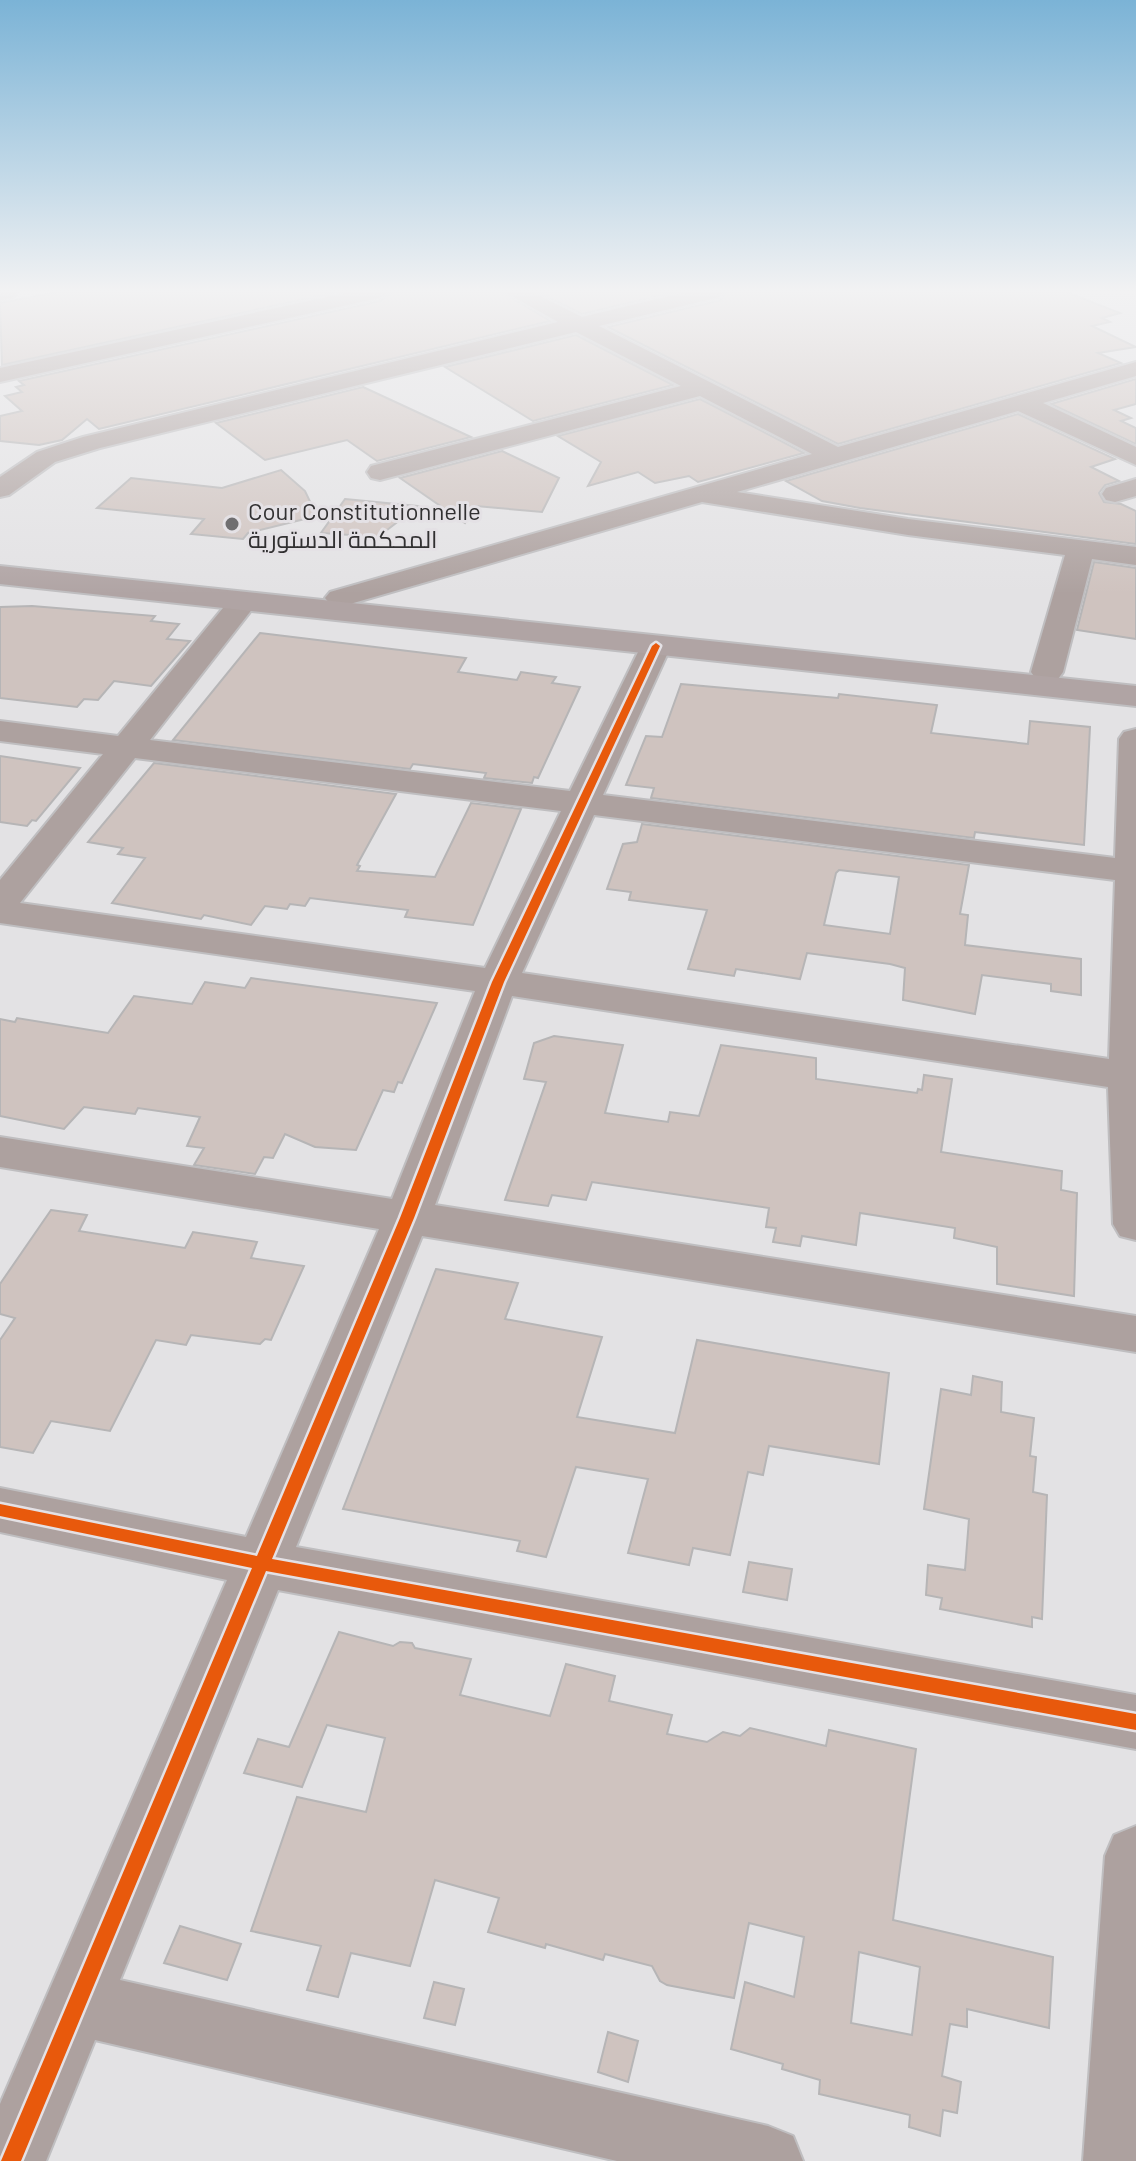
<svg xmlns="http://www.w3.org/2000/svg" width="1136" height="2161" font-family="Barlow,Cairo,sans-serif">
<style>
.building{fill:#cfc3bf;stroke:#b6b5b6;stroke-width:2;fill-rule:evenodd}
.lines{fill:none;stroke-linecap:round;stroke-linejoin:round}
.minor-casing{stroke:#bfbec0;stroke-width:4}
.primary-casing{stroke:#bfbec0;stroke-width:4}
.trunk-casing{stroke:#bfbec0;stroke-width:4}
.minor{fill:#ada19f;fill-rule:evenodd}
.primary{fill:#aea2a1;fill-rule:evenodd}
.trunk{fill:#b0a4a4;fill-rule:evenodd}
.cycleway-casing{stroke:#e4e1e5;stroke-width:5}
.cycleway{fill:#e8590c;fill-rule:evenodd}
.poi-dot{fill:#6f6e70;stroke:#e4e1e5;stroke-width:3}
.labels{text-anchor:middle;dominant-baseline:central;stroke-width:6;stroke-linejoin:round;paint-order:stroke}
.far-poi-label{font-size:24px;fill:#313031;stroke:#e4e1e5;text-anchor:start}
</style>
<rect width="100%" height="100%" fill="#e3e2e4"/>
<g class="building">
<path d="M 57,292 L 337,292 L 2,365 L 0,303 Z"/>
<path d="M 393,292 L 502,292 L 550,321 L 99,429 L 87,419 L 62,440 L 39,445 L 0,441 L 0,416 L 22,411 L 5,396 L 22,392 L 16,387 L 24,385 L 19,381 L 380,301 Z"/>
<path d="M 538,292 L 674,292 L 582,314 Z"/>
<path d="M 726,292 L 1066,292 L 1120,313 L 1102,318 L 1110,322 L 1092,326 L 1136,347 L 1098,353 L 1121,363 L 838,444 L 608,327 L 721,300 Z"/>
<path d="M 576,335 L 673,385 L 533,421 L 445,367 Z"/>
<path d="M 1136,379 L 1136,404 L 1114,410 L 1131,418 L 1121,421 L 1136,428 L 1136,444 L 1051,404 Z"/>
<path d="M 363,387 L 471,437 L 377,461 L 347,440 L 265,460 L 216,423 Z"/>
<path d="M 700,399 L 804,453 L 698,482 L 689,476 L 655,483 L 638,472 L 588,486 L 601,462 L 558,436 Z"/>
<path d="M 1018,414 L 1115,459 L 1091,467 L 1119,481 L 1105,485 L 1099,493 L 1104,502 L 1121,504 L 1136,511 L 1136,544 L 860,508 L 822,501 L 786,481 Z"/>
<path d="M 502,451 L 559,478 L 542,512 L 476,506 L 465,523 L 400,478 Z"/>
<path d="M 281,470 L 305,491 L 317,516 L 248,533 L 243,539 L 191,534 L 204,519 L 97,508 L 131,478 L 222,488 Z"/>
<path d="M 345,499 L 418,506 L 378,537 L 321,533 Z"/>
<path d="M 1094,562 L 1136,568 L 1136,639 L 1077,630 Z"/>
<path d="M 32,606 L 155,616 L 151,621 L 179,624 L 167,639 L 190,641 L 151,686 L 114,681 L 98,700 L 84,699 L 77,707 L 0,698 L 0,607 Z"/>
<path d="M 260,633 L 466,658 L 458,672 L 517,680 L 521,672 L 556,677 L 552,683 L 580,687 L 538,778 L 534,777 L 532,783 L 484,778 L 486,773 L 413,764 L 410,769 L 173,740 Z"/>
<path d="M 681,684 L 838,698 L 839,694 L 937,705 L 931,733 L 1028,744 L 1030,721 L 1090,727 L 1084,845 L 975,832 L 974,838 L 651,798 L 654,788 L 626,785 L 646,736 L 662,737 Z"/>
<path d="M 0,756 L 80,768 L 36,821 L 32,820 L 27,826 L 0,822 Z"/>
<path d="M 154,763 L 396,794 L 357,865 L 360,866 L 357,871 L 435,877 L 471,803 L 521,809 L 473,925 L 405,917 L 408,910 L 310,898 L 305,906 L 290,904 L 287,909 L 265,906 L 251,925 L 204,915 L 201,919 L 112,903 L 145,858 L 118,854 L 123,848 L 88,842 Z"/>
<path d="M 642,824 L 969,865 L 960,914 L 968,915 L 965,945 L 1081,959 L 1081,995 L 1051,991 L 1051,984 L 982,975 L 975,1014 L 903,1000 L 905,968 L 890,964 L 807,953 L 800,979 L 736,969 L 734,976 L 688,969 L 707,910 L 629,900 L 631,892 L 607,889 L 623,844 L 637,842 ZM 839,870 L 899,877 L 890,934 L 824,925 L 836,873 Z"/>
<path d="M 251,978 L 437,1003 L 402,1083 L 398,1082 L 394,1092 L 383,1090 L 356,1150 L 315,1147 L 285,1134 L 273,1158 L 264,1157 L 255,1174 L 194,1165 L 204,1148 L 187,1146 L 200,1117 L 138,1108 L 135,1114 L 84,1107 L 64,1129 L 0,1116 L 0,1019 L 15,1022 L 17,1018 L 108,1033 L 134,996 L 192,1004 L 205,982 L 245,988 Z"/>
<path d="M 554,1036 L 623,1045 L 605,1113 L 668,1122 L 670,1112 L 699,1116 L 721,1045 L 816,1058 L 816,1079 L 917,1093 L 918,1089 L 922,1090 L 924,1075 L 952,1079 L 941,1152 L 1062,1171 L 1061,1190 L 1077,1193 L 1074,1296 L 997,1284 L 997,1247 L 954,1238 L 955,1228 L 860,1213 L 856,1245 L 802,1236 L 800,1246 L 773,1242 L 776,1228 L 766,1227 L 769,1208 L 592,1182 L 586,1200 L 552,1195 L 548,1206 L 505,1200 L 546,1082 L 524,1079 L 534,1043 Z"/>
<path d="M 51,1210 L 87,1215 L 79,1231 L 185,1248 L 193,1232 L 257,1242 L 251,1258 L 304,1266 L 271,1340 L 265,1339 L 260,1344 L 191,1335 L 186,1345 L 156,1340 L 110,1431 L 51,1421 L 33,1453 L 0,1447 L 0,1340 L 15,1318 L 0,1314 L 0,1284 Z"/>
<path d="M 436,1269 L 518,1283 L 505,1319 L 602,1337 L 577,1417 L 675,1433 L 697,1340 L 889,1373 L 879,1464 L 769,1446 L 763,1475 L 748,1472 L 730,1555 L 693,1548 L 689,1565 L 628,1553 L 648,1479 L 576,1467 L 546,1557 L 517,1551 L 520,1541 L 343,1509 Z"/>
<path d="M 973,1376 L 1002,1382 L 1001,1412 L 1034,1418 L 1030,1456 L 1036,1457 L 1033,1492 L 1047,1495 L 1042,1619 L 1032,1617 L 1032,1627 L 940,1609 L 942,1598 L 926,1595 L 928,1565 L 965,1570 L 969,1519 L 924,1509 L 941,1389 L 971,1395 Z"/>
<path d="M 749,1562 L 792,1569 L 787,1600 L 743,1592 Z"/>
<path d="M 339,1632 L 393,1646 L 400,1642 L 412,1643 L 415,1648 L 471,1659 L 460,1695 L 550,1716 L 566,1664 L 615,1676 L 609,1701 L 672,1715 L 667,1734 L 707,1742 L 723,1732 L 740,1736 L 750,1728 L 826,1746 L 829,1730 L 916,1749 L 893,1920 L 1053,1957 L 1049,2028 L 967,2009 L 967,2027 L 950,2024 L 942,2076 L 961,2082 L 957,2113 L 943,2110 L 940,2136 L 909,2127 L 910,2115 L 819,2094 L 820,2080 L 782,2069 L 783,2064 L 731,2049 L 745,1982 L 794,1997 L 804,1937 L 749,1923 L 734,1998 L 667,1985 L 660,1981 L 652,1966 L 605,1954 L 603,1960 L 546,1944 L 545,1948 L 488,1932 L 499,1898 L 435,1880 L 410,1966 L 351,1953 L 338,1997 L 307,1990 L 321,1946 L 251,1931 L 297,1797 L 366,1812 L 385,1738 L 327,1725 L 302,1787 L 244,1773 L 258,1739 L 289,1747 ZM 859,1952 L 920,1967 L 912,2035 L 851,2023 Z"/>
<path d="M 180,1926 L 241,1944 L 227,1980 L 164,1963 Z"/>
<path d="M 434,1982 L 464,1989 L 455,2025 L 424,2018 Z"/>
<path d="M 608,2032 L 638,2041 L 628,2082 L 598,2072 Z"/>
</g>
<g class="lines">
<g class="minor-casing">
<g id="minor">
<path d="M 350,292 L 390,292 L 379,298 L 0,382 L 0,368 Z"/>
<path d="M 505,292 L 532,292 L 582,317 L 686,292 L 723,292 L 720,297 L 599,326 L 838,447 L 1136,362 L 1136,376 L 1043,403 L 1136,447 L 1136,465 L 1018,411 L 737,492 L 908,519 L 1136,547 L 1136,565 L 1092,559 L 1063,672 L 1058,679 L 1047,681 L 1036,679 L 1031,672 L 1065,555 L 908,535 L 702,502 L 350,604 L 340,607 L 330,604 L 325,598 L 330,592 L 812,454 L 700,396 L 380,480 L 371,478 L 367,472 L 371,466 L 681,386 L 576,332 L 100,448 L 55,462 L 9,495 L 0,497 L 0,477 L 37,452 L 83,437 L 558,322 Z"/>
<path d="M 1136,479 L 1136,496 L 1115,502 L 1106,500 L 1102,494 L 1106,488 Z"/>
<path d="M 242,594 L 252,597 L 257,603 L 150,740 L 570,791 L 641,646 L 645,639 L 656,637 L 667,639 L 671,646 L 603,795 L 1115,858 L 1119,739 L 1124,732 L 1136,729 L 1136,1240 L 1120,1236 L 1113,1224 L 1108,1087 L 512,996 L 435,1205 L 1136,1316 L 1136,1352 L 422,1236 L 296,1547 L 1136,1695 L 1136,1749 L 278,1590 L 120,1980 L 768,2126 L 793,2136 L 803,2161 L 617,2161 L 95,2040 L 46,2161 L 0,2161 L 0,2104 L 227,1580 L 0,1532 L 0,1488 L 246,1537 L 379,1229 L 0,1167 L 0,1137 L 392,1199 L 475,991 L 0,923 L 0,880 L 103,754 L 0,741 L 0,721 L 118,736 L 232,597 ZM 135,758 L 561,811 L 485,968 L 20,903 ZM 594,815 L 1115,880 L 1109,1059 L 522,973 Z"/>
<path d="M 1136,1826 L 1136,2161 L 1083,2161 L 1105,1856 L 1114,1835 Z"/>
</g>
</g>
<g class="primary-casing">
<path id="primary" d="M 0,292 L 17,292 L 14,297 L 0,300 Z"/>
</g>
<g class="trunk-casing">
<path id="trunk" d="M 0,566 L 1136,686 L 1136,706 L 0,584 Z"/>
</g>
<use href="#minor" class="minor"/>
<use href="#primary" class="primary"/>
<use href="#trunk" class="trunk"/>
<g class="cycleway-casing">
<path id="cycleway" d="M 656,643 L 660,646 L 504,982 L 414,1218 L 272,1559 L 1136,1714 L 1136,1730 L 266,1571 L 21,2161 L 1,2161 L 252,1568 L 0,1516 L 0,1504 L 257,1556 L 400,1218 L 492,982 L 652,646 Z"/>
</g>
<use href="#cycleway" class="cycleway"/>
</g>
<linearGradient id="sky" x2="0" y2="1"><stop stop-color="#7bb3d6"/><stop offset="0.49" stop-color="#f2f2f3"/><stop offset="1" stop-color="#f2f2f3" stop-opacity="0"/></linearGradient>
<rect width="1136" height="594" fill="url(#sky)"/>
<circle class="poi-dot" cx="232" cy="524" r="8"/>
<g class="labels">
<g class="far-poi-label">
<text x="248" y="510">Cour Constitutionnelle<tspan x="248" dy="28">المحكمة الدستورية</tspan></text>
</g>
</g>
</svg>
